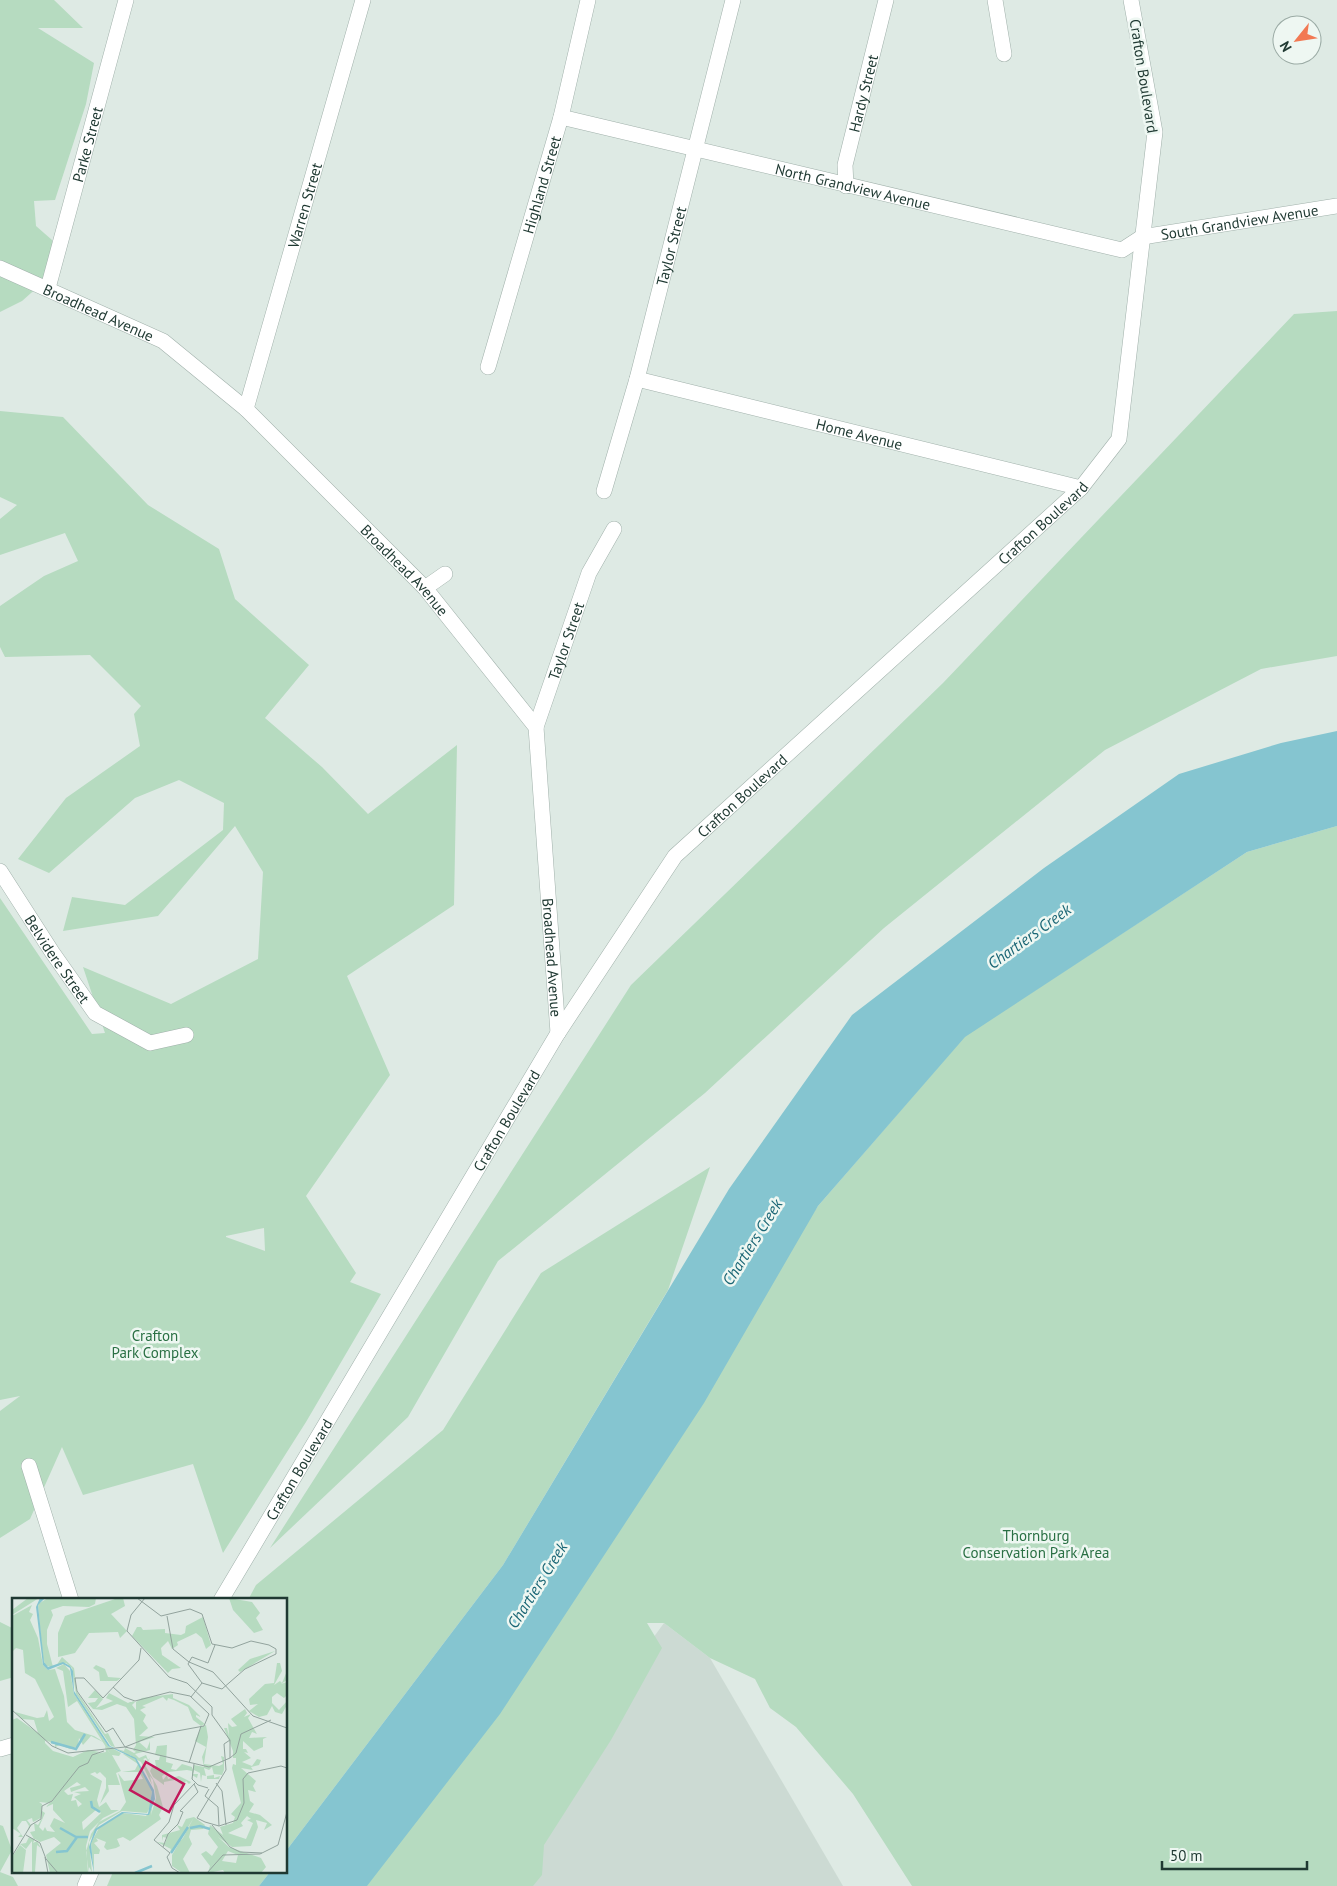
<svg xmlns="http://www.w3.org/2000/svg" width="1337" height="1886" font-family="'PT Sans',sans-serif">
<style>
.built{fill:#ccdad3}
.green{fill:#b6dbc0;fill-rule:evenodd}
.water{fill:#85c5d0}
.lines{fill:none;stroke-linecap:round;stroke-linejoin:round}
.minor-casing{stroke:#a1b1ab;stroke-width:16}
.minor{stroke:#fff;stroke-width:15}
.labels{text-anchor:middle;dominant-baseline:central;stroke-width:5;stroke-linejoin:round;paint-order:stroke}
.street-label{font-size:15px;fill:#1f3932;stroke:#eef7f2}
.park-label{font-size:15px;fill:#2a7044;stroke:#eef7f2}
.water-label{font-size:16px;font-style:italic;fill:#1a6675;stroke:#eef7f2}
.inset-river{fill:none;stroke:#85c5d0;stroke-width:2.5}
.inset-road{fill:none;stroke:#92a39d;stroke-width:1}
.view{fill:#c2185b;fill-opacity:0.15;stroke:#c2185b;stroke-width:2.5}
.inset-edge{fill:none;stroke:#1f3932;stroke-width:2.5}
</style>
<rect width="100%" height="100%" fill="#deeae4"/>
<path class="built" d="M 664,1623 L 710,1658 L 843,1886 L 511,1886 L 634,1664 Z"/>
<g class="green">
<path d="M 0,0 L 54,0 L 83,28 L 38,28 L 94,63 L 86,104 L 55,200 L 34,201 L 36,226 L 52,240 L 57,270 L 22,301 L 0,312 Z"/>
<path d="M 1337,311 L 1337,656 L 1261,669 L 1105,750 L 884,928 L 705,1093 L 498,1261 L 408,1417 L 270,1548 L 631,985 L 943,683 L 1294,314 Z"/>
<path d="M 0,411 L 63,417 L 148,505 L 219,549 L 235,599 L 309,665 L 265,718 L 322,767 L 368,814 L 457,745 L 454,905 L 347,976 L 390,1075 L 306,1196 L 356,1273 L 350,1282 L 381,1294 L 306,1422 L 223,1553 L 193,1464 L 83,1495 L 62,1447 L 30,1519 L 0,1538 L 0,1411 L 20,1396 L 0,1400 L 0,898 L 92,1034 L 105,1033 L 83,967 L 171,1004 L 258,959 L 263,872 L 235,826 L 158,916 L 63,931 L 72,897 L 125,905 L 223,830 L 224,803 L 179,780 L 135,798 L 49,873 L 18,859 L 66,798 L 140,746 L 134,714 L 141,706 L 90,655 L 5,657 L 0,647 L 0,606 L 44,576 L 78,561 L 65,533 L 0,555 L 0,519 L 17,505 L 0,497 ZM 264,1228 L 265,1251 L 226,1237 L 226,1236 Z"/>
<path d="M 1337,826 L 1337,1886 L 912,1886 L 853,1794 L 796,1727 L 770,1708 L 755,1679 L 710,1658 L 664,1623 L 647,1623 L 662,1648 L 611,1740 L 544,1845 L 542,1875 L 533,1886 L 354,1886 L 818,1206 L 965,1036 L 1247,852 Z"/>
<path d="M 710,1167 L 668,1290 L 503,1565 L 286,1851 L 286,1600 L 248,1600 L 256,1585 L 443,1430 L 541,1273 Z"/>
<path d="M 0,1622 L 14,1629 L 14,1677 L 0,1681 Z"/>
<path d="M 0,1825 L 3,1826 L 12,1850 L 0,1872 L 13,1877 L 18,1886 L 0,1886 Z"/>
<path d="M 113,1872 L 270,1872 L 259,1886 L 107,1886 Z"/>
</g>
<path class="water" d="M 1337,731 L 1337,826 L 1247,852 L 965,1037 L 818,1206 L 704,1403 L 500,1714 L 367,1886 L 259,1886 L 270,1872 L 286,1872 L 286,1851 L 503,1565 L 729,1189 L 852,1015 L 1044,868 L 1179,774 L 1281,743 Z"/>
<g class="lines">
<g class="minor-casing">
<g id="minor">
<path d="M 995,0 L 1004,54"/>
<path id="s1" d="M 561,117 L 1122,250 L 1142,237 L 1337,206"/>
<path id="s2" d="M 846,186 L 845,165 L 886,0"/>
<path id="s3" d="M 0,268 L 163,341 L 246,409 L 425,588 L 536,727 L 558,1033"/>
<path id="s4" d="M 48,288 L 126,0"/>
<path id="s5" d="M 488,367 L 561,117 L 588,0"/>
<path id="s6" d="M 637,379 L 1081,488"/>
<path id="s7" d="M 246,409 L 363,0"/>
<path id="s8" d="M 604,491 L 637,379 L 733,0"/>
<path d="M 425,588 L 445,574"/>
<path id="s9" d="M 536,727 L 589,573 L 614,529"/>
<path id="s10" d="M 0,871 L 52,952 L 95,1013 L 150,1043 L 186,1035"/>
<path d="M 29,1466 L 71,1600"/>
<path id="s11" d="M 221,1600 L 558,1033 L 675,856 L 1081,488 L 1119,439 L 1155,132 L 1131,0"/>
<path d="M 0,1749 L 14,1745"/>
<path d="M 85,1886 L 91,1872"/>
</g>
</g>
<use href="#minor" class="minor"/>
</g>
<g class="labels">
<g class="street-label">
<text transform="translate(1144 76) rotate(81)">Crafton Boulevard</text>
<text stroke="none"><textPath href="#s2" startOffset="95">Hardy Street</textPath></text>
<text stroke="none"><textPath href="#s4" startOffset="149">Parke Street</textPath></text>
<text stroke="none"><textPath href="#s5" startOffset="190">Highland Street</textPath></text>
<text stroke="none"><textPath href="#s1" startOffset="300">North Grandview Avenue</textPath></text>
<text stroke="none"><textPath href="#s7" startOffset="212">Warren Street</textPath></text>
<text stroke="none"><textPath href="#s1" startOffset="699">South Grandview Avenue</textPath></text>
<text stroke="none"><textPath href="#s8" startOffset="254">Taylor Street</textPath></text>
<text stroke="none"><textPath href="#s3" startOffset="108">Broadhead Avenue</textPath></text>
<text stroke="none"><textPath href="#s6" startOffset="229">Home Avenue</textPath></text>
<text stroke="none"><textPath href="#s11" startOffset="1368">Crafton Boulevard</textPath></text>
<text stroke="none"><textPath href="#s3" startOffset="512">Broadhead Avenue</textPath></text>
<text stroke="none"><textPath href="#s9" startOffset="91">Taylor Street</textPath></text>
<text stroke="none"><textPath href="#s11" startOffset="962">Crafton Boulevard</textPath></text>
<text stroke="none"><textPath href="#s3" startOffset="948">Broadhead Avenue</textPath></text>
<text stroke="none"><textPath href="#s10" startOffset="105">Belvidere Street</textPath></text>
<text stroke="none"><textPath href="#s11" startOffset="558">Crafton Boulevard</textPath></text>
<text stroke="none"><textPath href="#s11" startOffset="152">Crafton Boulevard</textPath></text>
</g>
<g class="park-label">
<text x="155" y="1335">Crafton<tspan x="155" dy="17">Park Complex</tspan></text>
<text x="1036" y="1535">Thornburg<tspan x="1036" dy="17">Conservation Park Area</tspan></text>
</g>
<g class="water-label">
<text transform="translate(1029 936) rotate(-36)">Chartiers Creek</text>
<text transform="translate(752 1242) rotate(-58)">Chartiers Creek</text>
<text transform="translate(537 1585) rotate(-58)">Chartiers Creek</text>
</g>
</g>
<g transform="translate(12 1598)">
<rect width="275" height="275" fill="#deeae4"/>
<path d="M 16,0 L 27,0 L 0,17 L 0,12 ZM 36,0 L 84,0 L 83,6 L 77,9 L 51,8 L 39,12 L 41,17 L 35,32 L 35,46 L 41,69 L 34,68 L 31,61 L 28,29 L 26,6 ZM 106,0 L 111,0 L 113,8 L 99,16 L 115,33 L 108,40 L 106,34 L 77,35 L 63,55 L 46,59 L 46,35 L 53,18 ZM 217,0 L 240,4 L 248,15 L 244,20 L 251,32 L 242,35 L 221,12 ZM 20,7 L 17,14 L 21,16 L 18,22 L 26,40 L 31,67 L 36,72 L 43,71 L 52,98 L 55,124 L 63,132 L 82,138 L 87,141 L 91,144 L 79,138 L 71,147 L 67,140 L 66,148 L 58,151 L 48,147 L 43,149 L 43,146 L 33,142 L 33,145 L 41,153 L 61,159 L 76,152 L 88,154 L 83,156 L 94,154 L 93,148 L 99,157 L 65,103 L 56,109 L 51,73 L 44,70 L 52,66 L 58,73 L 62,96 L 96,148 L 109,155 L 107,158 L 100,157 L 109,173 L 104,175 L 108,187 L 96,187 L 97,193 L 88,206 L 94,190 L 94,180 L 88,174 L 85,176 L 90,181 L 83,174 L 78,176 L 90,183 L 85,202 L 87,209 L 94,204 L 99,212 L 107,212 L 91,220 L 78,233 L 74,248 L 76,275 L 38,275 L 34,257 L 49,245 L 42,239 L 28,244 L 23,241 L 21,245 L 25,243 L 29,250 L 25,247 L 23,274 L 20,275 L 20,243 L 14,251 L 8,246 L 14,245 L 17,239 L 22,241 L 18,234 L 23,233 L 22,225 L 26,227 L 30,220 L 30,213 L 33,215 L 27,229 L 31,233 L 33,229 L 35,233 L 43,234 L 38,228 L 42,220 L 53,225 L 41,212 L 41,206 L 34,209 L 47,195 L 37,205 L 27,204 L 30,206 L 29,220 L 21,224 L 20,220 L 15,222 L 19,227 L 15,234 L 17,228 L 14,223 L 10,223 L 5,230 L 11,239 L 6,239 L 9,236 L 0,230 L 0,122 L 5,120 L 26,135 L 22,122 L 10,121 L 3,114 L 25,120 L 32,119 L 35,112 L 37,123 L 42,119 L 23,81 L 13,75 L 11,52 L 4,50 L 0,54 L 0,18 ZM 65,184 L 69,187 L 58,190 L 59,194 L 73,189 L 77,193 L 62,194 L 69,196 L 62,199 L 70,206 L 66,209 L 64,202 L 59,203 L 61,196 L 56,197 L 52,193 ZM 84,212 L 89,215 L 71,232 L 70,224 ZM 191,19 L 199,47 L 194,51 L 190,40 L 184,35 L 165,44 L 166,47 L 160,51 L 156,43 L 149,50 L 150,57 L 169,70 L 160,71 L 156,75 L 120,38 L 125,29 L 129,29 L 131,32 L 153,31 L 153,35 L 169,37 L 173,35 L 174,28 ZM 263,53 L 228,74 L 226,72 L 238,61 ZM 50,59 L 62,70 L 65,94 L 93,136 L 96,135 L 103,149 L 99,148 L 64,96 L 60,70 L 54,65 L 44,68 ZM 265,65 L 268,65 L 270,73 L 262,87 L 268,83 L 270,85 L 275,73 L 275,82 L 269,86 L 275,84 L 275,97 L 272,100 L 265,95 L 260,99 L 260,105 L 267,112 L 275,103 L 275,107 L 270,116 L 263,114 L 260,108 L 255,117 L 247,119 L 237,113 L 246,106 L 238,107 L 237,101 L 253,86 L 262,85 ZM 84,67 L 93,71 L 96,79 L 109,80 L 105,83 L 88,83 L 87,74 L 81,70 ZM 83,92 L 91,101 L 84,110 L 101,103 L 94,100 L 97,95 L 116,105 L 118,104 L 120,104 L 121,103 L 123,104 L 120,107 L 124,112 L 124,104 L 130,100 L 161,96 L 161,100 L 177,107 L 189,119 L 184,117 L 184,119 L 193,126 L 189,128 L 181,122 L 176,109 L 162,102 L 156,100 L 155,103 L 151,99 L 130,108 L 134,109 L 128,112 L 134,117 L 131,123 L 136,130 L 127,138 L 143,139 L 127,144 L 135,151 L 138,143 L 138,152 L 123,156 L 127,160 L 134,157 L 136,162 L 138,160 L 136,164 L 134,160 L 131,161 L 135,164 L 132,165 L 145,188 L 151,209 L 147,217 L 149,221 L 118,243 L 111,239 L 105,241 L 108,248 L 104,250 L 95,252 L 92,249 L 94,244 L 84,240 L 86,243 L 82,245 L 88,252 L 87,256 L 82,256 L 82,275 L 79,245 L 87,230 L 111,215 L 134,218 L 140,210 L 139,217 L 144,200 L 141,182 L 138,178 L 140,187 L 129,164 L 105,151 L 112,153 L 113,150 L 122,155 L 124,154 L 121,152 L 124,147 L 122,121 L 114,109 L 105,106 L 90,112 L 81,111 L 72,101 L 76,105 L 83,104 L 86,100 L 76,100 ZM 233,111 L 235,115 L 232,119 L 239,116 L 236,120 L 245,136 L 240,134 L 237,140 L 255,139 L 251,141 L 251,149 L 242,153 L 231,143 L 231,151 L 234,151 L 236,155 L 232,154 L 239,160 L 230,164 L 240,168 L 245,161 L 249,162 L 247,167 L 239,169 L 241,172 L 229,170 L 244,183 L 241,188 L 244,194 L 236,192 L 238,203 L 242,206 L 237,214 L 248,217 L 260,227 L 252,232 L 255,225 L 244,222 L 246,229 L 239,248 L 220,249 L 206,239 L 217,249 L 249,260 L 254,269 L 249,275 L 213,275 L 211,272 L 196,275 L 198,268 L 189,256 L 194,253 L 200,258 L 206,249 L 196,236 L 198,227 L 211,237 L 208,229 L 221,225 L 223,219 L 219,216 L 229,205 L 220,170 L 221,166 L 224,167 L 224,160 L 221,160 L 221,153 L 212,130 L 215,130 L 217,138 L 216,125 L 220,129 L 225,128 L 219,121 ZM 235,218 L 239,221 L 235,222 L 241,225 L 234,241 L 216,235 L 231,228 L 229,225 ZM 216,253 L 226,257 L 224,265 L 210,263 ZM 194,127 L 196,139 L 192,166 L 207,168 L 211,166 L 209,158 L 212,159 L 212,172 L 210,177 L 202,176 L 202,180 L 208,178 L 207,181 L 195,181 L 195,178 L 202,177 L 200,169 L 197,172 L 192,170 L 194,178 L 190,177 L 189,184 L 188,175 L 182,172 L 181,176 L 186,176 L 185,180 L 180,177 L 181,182 L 180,180 L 180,173 L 175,172 L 156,174 L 150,178 L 151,182 L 155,177 L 156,181 L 167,178 L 179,184 L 177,186 L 174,183 L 171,188 L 166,184 L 168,181 L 152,184 L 152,187 L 141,179 L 138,173 L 141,167 L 144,169 L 143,162 L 147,162 L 148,158 L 143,157 L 145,148 L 155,147 L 154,164 L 161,166 L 159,171 L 164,172 L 170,166 L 180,169 L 180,172 L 182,167 L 192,169 L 190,159 L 194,149 L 183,143 L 189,129 ZM 111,156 L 118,157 L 127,165 L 140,194 L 138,209 L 135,215 L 110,213 L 87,227 L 77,244 L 80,274 L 77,269 L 77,275 L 74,254 L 79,236 L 87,224 L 108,213 L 114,204 L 106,175 L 112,183 L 131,181 L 127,174 L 110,174 L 123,172 L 126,166 ZM 182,219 L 193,227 L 191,231 L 179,232 L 177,239 L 180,246 L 171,261 L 178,275 L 170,275 L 160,268 L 160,257 ZM 182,219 L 171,240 L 158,254 L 159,251 L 145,244 L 153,245 L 155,240 L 151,239 L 150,243 L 150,237 L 168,232 L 165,227 L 170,229 L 174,221 ZM 8,247 L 14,252 L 11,275 L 0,275 L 0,259 Z" fill="#b6dbc0" fill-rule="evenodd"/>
<path d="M 28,0 L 33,0 L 26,7 L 32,64 L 36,69 L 51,64 L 58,68 L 61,73 L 62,93 L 98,148 L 124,160 L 142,192 L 143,201 L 137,217 L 112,215 L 85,232 L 79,246 L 82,275 L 77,249 L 83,231 L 110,214 L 136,216 L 140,194 L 123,161 L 96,148 L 62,96 L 58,70 L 51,66 L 36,72 L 31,67 L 24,9 Z" fill="#85c5d0"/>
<path class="inset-river" d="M 39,144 L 64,151 L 73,136M 79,203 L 80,209 L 88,214M 48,230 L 64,239M 178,230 L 188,228 L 198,231M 44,254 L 55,253 L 65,239 L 76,239M 159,255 L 176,229M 123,275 L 140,268"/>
<path class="inset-road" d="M 125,0 L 149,18 L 178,11 L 190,16 L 200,46 L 220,50 L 239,43 L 257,47 L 264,51 L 264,56M 133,0 L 119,17 L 115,33 L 157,79 L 175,85 L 200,109 L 200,117 L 218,142M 155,18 L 161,51 L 177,64 L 201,74 L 241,118 L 275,130M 72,80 L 91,100 L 127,62 L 129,50M 72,80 L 63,80 L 65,93 L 94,134M 190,85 L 210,91 L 233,71 L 264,56M 190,85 L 176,66 L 180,59 L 196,65 L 203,47M 101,89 L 112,99 L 123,103 L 158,94 L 178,98 L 197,116M 179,99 L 190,85M 0,112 L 40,148 L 56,155 L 113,149 L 197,169 L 218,160 L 218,142M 94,134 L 101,130 L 113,149 L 143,137 L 192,128 L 197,116M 218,142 L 212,146 L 214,172 L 185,220 L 193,224 L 207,228 L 225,222 L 232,205 L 231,181 L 236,175 L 269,168 L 275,170M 218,160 L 224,155 L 229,136 L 259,122M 177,165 L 189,128M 182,166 L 180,181 L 186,187 L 196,190M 204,185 L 210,193 L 214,227M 197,191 L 193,198 L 206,209 L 207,228M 200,227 L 218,249 L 228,254 L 250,255M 14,237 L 28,245 L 34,261 L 46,275M 151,249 L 156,236 L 166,226 L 171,214 L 168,213 L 186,194 L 182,186M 0,258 L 19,227 L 29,221 L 30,208 L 40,203 L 67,169 L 76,165 L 80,157 L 92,153M 33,259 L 36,275M 168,275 L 160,270 L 155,259 L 158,255 L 142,242 L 157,224 L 162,207 L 183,185M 195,275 L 211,257 L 248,256 L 266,247 L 275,214"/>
<path class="view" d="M 134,164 L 172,186 L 157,214 L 118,192 Z"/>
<rect width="275" height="275" class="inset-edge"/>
</g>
<g transform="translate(1297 40) rotate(240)"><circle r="24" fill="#eef7f2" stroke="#9baba5"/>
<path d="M0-4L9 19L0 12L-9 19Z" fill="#f27953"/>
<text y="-8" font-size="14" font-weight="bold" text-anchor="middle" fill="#1f3932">N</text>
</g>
<path d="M1162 1861v8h145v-8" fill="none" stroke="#1f3932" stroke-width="2.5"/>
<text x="1170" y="1861" font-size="15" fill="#1f3932" stroke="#eef7f2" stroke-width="4" paint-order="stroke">50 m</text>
</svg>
